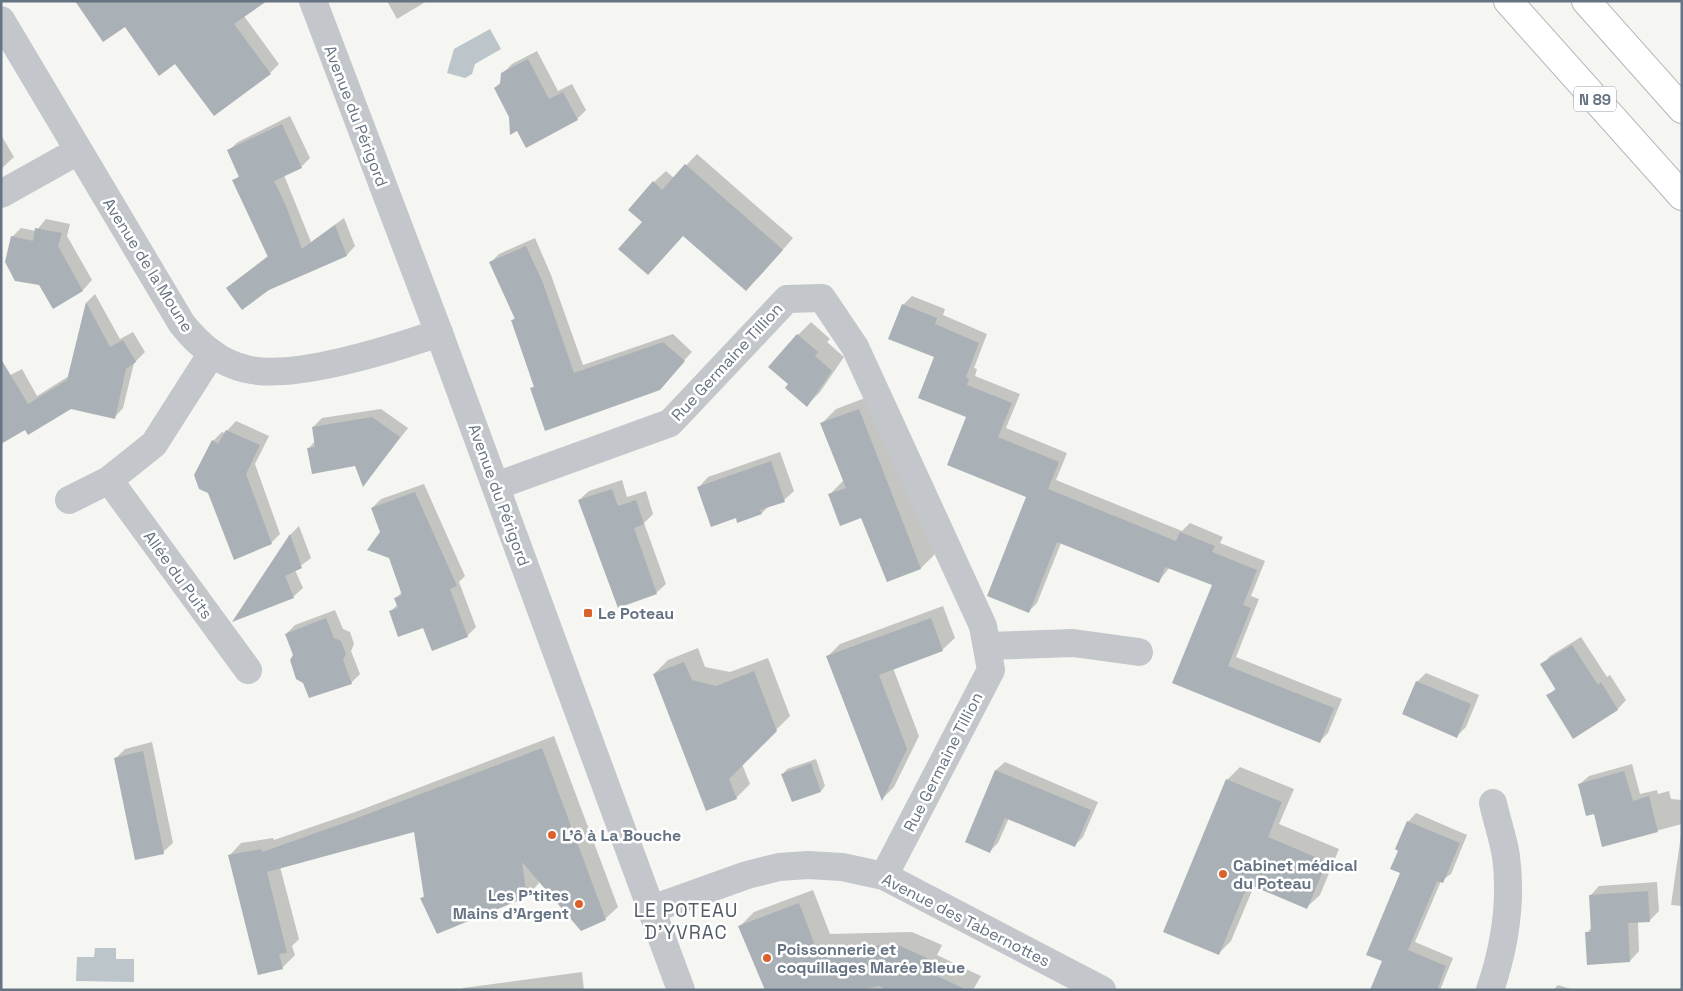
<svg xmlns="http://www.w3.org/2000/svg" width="1683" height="991" font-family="'Space Grotesk',sans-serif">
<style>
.water{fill:#bcc5ca}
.shadow{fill:#0003}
.building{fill:#aab1b6}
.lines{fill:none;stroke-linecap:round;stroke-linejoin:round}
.trunk-casing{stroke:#b4b7ba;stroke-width:30}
.minor{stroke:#c3c6ca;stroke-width:28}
.tertiary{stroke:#c3c6ca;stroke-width:28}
.trunk{stroke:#fff;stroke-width:28}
.poi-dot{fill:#dc622b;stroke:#fff;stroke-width:2}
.labels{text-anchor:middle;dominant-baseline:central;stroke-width:5;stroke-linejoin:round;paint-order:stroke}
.shield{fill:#fff;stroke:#939da8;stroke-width:1}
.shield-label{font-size:15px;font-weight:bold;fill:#657382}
.street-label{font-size:16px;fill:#657382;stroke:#fff}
.poi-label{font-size:16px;font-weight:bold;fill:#657382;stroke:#fff;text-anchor:start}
.quarter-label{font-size:19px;letter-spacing:1px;fill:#535d67;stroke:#fff}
</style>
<rect width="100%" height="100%" fill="#f5f5f2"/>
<g class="water">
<path d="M 490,29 L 501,49 L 475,64 L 472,74 L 465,78 L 447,73 L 454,49 Z"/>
<path d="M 95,948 L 116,948 L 116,959 L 134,959 L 134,982 L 76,981 L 77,957 L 94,957 Z"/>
</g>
<g class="shadow">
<path d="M 387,1 L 427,1 L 397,19 Z"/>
<path d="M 244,16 L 279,64 L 270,73 L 176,63 L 125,25 Z"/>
<path d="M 537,51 L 558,91 L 572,84 L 586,110 L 577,119 L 511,117 L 495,88 L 502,81 L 503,73 L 512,64 Z"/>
<path d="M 290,116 L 310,158 L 301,167 L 284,175 L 311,242 L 344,218 L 355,246 L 347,255 L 269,289 L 227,288 L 269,255 L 234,181 L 240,175 L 229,150 L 238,142 Z"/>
<path d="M 1,135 L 14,157 L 1,169 Z"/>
<path d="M 697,154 L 793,238 L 758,278 L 683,235 L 644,222 L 654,182 L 666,171 L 674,178 Z"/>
<path d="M 46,219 L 70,224 L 67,236 L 92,280 L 83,290 L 53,307 L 12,237 L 21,228 L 36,231 Z"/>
<path d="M 535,238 L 551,275 L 583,365 L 673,334 L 692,352 L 654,392 L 546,429 L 532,388 L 535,385 L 513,320 L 515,318 L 490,263 L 499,254 Z"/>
<path d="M 95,294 L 120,339 L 133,332 L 145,352 L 134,363 L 123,408 L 114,418 L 71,408 L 28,433 L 1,380 L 22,369 L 37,396 L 69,376 L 87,302 Z"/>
<path d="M 912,296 L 945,309 L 943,315 L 987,334 L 974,368 L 977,369 L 975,376 L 1020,394 L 1006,428 L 1067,453 L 1056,480 L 1182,531 L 1190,523 L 1223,537 L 1220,543 L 1265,561 L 1251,596 L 1259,599 L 1236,657 L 1342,699 L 1328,733 L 1319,742 L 1174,683 L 1213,585 L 1170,567 L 1158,582 L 1061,543 L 1037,603 L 1028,612 L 1028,497 L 967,417 L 936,357 L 903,305 Z"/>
<path d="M 811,322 L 830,339 L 827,342 L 844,357 L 820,392 L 807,405 L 790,384 L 798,335 Z"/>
<path d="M 873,395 L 935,554 L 921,568 L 887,581 L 862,517 L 829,495 L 844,480 L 822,423 L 836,409 Z"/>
<path d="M 381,409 L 408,428 L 364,485 L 356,464 L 309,448 L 315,441 L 313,427 L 322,418 Z"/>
<path d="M 236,421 L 269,436 L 255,464 L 280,534 L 271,543 L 213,441 L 222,432 L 225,433 Z"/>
<path d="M 780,452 L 794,491 L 784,500 L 769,506 L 762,513 L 736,517 L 699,487 L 708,477 Z"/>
<path d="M 622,480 L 627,497 L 646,491 L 653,514 L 644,523 L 666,584 L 656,593 L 579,500 L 589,491 Z"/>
<path d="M 424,484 L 465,576 L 459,582 L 476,627 L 467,636 L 423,626 L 390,612 L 397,605 L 395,599 L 402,592 L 372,508 L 381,499 Z"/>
<path d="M 299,526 L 311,558 L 295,570 L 303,588 L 293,597 L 234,620 L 290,535 Z"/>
<path d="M 943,606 L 955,638 L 942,650 L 893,668 L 919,736 L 894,787 L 883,798 L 828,656 L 840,644 Z"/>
<path d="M 335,610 L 343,629 L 350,632 L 354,644 L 351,651 L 360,674 L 351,683 L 294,655 L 286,634 L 295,625 Z"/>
<path d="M 1581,637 L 1607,677 L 1610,675 L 1626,700 L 1618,709 L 1574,737 L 1548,696 L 1556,688 L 1542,665 L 1550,656 Z"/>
<path d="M 698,648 L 705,667 L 730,672 L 768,658 L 790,716 L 742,764 L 750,784 L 736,798 L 654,674 L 668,660 Z"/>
<path d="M 1426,673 L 1479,695 L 1466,727 L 1457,736 L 1417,682 Z"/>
<path d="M 554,736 L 618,907 L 605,919 L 538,879 L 539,883 L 527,896 L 422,898 L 425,895 L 415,831 L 280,867 L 299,939 L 292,946 L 295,955 L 282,968 L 229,856 L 241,843 L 273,838 L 274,840 L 358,811 Z"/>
<path d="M 152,742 L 173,843 L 163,852 L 116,758 L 125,749 Z"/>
<path d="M 816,759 L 825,786 L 821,791 L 793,800 L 783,774 L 787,769 Z"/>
<path d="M 1005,762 L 1098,802 L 1083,837 L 1074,846 L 1009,818 L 998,843 L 990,851 L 966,842 L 996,770 Z"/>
<path d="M 1632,764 L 1640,794 L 1657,790 L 1658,794 L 1669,791 L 1671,799 L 1682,800 L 1682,824 L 1603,845 L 1595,812 L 1581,783 L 1589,776 Z"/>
<path d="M 1240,767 L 1294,789 L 1279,824 L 1339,849 L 1320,895 L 1307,907 L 1254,886 L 1231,941 L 1218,954 L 1227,780 Z"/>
<path d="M 1416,813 L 1467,835 L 1451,874 L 1441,881 L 1415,942 L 1453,958 L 1440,990 L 1372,990 L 1384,960 L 1402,872 L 1400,850 L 1397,849 L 1408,822 Z"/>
<path d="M 1682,828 L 1682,906 L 1671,905 Z"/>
<path d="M 1657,882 L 1659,911 L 1649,921 L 1638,922 L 1639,951 L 1630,961 L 1587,933 L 1592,927 L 1590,896 L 1599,886 Z"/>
<path d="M 813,890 L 830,934 L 912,932 L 942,945 L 937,955 L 981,976 L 973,990 L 852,990 L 740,926 L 754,912 Z"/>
<path d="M 582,972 L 584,990 L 461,990 L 463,988 Z"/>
<path d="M 1558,985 L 1574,990 L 1553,990 Z"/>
</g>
<g class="building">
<path d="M 75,1 L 267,1 L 234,24 L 271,74 L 214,116 L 175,64 L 159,76 L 125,27 L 103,42 Z"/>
<path d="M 528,59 L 549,99 L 563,92 L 578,120 L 526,148 L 517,131 L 510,135 L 509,117 L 494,88 L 500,84 L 501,73 Z"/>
<path d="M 282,124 L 302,168 L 274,181 L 286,206 L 302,249 L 335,225 L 347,256 L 269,290 L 242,310 L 226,288 L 268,257 L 232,180 L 239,177 L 227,150 Z"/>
<path d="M 685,164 L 783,250 L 746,291 L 683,236 L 648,275 L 618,249 L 642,222 L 628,210 L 653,181 L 662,190 Z"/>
<path d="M 35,228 L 62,233 L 58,246 L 83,291 L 53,309 L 39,285 L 15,281 L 5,262 L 11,236 L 33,241 Z"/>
<path d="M 526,246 L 543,283 L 574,373 L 663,342 L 685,361 L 660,390 L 545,431 L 530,388 L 534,387 L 511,320 L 515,319 L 489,262 Z"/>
<path d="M 86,302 L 110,347 L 123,340 L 136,362 L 126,369 L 115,419 L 71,409 L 28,435 L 25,430 L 1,444 L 1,359 L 28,404 L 67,380 Z"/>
<path d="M 902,304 L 937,318 L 935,324 L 979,343 L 966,377 L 969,379 L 967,385 L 1012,403 L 998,437 L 1059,462 L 1048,489 L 1176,541 L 1180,532 L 1215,546 L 1212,552 L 1257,570 L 1243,605 L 1251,608 L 1228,666 L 1334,708 L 1320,743 L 1172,683 L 1212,585 L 1165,567 L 1159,583 L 1057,542 L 1029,613 L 987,596 L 1026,497 L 947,465 L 966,417 L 918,398 L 934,357 L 888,339 Z"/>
<path d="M 797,334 L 818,352 L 815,356 L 832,371 L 807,407 L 785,388 L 788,384 L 768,367 Z"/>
<path d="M 859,409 L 921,569 L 887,582 L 861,518 L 840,526 L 828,494 L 846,488 L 820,423 Z"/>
<path d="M 372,417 L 400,437 L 363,487 L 355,466 L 312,474 L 307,448 L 315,447 L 312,427 Z"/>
<path d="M 226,430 L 260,445 L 246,474 L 272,544 L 234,560 L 208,493 L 199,489 L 194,475 L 212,440 L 218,444 Z"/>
<path d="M 771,461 L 785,502 L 760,510 L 762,514 L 737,523 L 736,518 L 711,527 L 697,487 Z"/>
<path d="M 612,489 L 618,506 L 636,500 L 644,524 L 634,528 L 657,594 L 618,608 L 578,500 Z"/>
<path d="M 415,492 L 457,586 L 450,589 L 468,637 L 432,651 L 423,628 L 398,637 L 389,611 L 398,608 L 394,598 L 402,595 L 389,558 L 367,550 L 380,532 L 371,508 Z"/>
<path d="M 290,534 L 302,568 L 285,576 L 294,598 L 232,622 Z"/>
<path d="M 326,618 L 334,638 L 341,641 L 346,654 L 343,660 L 352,684 L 309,698 L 303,683 L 296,679 L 290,660 L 293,655 L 285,634 Z"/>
<path d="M 931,618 L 943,651 L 879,675 L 907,749 L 882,801 L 826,656 Z"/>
<path d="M 1572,645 L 1598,685 L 1601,682 L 1618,710 L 1573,739 L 1546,695 L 1556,690 L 1540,664 Z"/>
<path d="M 684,662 L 692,680 L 716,686 L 754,671 L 777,731 L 729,779 L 737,799 L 706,811 L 653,674 Z"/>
<path d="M 1416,681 L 1471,704 L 1457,738 L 1402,714 Z"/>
<path d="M 542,748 L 606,920 L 581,931 L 522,862 L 527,897 L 437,934 L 420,898 L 424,897 L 414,832 L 267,872 L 287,953 L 279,954 L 283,969 L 258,975 L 228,855 L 261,849 L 262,852 L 344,823 Z"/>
<path d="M 143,751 L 164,854 L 135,860 L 114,758 Z"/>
<path d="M 811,763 L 821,792 L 792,802 L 781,774 Z"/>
<path d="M 995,770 L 1091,810 L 1075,847 L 1005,818 L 990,853 L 965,842 Z"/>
<path d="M 1624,771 L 1633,801 L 1649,796 L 1658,832 L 1602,847 L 1594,814 L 1586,816 L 1578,784 Z"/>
<path d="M 1226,779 L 1282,802 L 1268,837 L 1327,862 L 1307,909 L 1248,884 L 1219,955 L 1163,932 Z"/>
<path d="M 1407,821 L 1460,843 L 1443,883 L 1437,881 L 1408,950 L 1446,966 L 1437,990 L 1370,990 L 1382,961 L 1366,955 L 1400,873 L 1390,869 L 1398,851 L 1395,849 Z"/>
<path d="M 1648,891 L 1650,922 L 1628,923 L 1630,962 L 1587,965 L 1585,932 L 1591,932 L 1589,895 Z"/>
<path d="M 799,903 L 816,948 L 898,945 L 929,959 L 924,970 L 967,990 L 886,990 L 880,986 L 857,990 L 765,990 L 738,926 Z"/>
</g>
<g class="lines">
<g class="trunk-casing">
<g id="trunk">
<path d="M 1508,1 L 1682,196"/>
<path d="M 1586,1 L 1682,109"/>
</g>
</g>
<g class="minor">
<path d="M 1,20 L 182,324 C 198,344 219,363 246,369 C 293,381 392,349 439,333"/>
<path d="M 1,194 L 78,151"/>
<path d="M 109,480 L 248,670"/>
<path d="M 496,486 L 670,423 L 787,299 L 822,298 L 855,347 L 983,626 L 991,670 L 884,876"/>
<path d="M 69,500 L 109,480 L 154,444 L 212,353"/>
<path d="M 987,646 L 1073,643 L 1139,652"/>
<path d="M 1490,990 C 1505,946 1512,902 1506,856 C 1503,838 1497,821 1493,803"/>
</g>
<g class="tertiary">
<path d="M 313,1 L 439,333 L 681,990"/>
<path d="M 652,909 L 747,875 L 779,867 L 808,865 L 842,867 L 884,876 L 1102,990"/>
</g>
<use href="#trunk" class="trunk"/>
</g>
<g class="poi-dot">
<rect x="583" y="608" width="10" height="10" rx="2.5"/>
<circle cx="552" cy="835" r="5"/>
<circle cx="1223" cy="874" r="5"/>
<circle cx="579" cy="904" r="5"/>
<circle cx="767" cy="958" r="5"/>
</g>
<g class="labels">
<rect class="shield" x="1574" y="86.5" width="42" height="25" rx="4"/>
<g class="shield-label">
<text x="1595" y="99">N 89</text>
</g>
<g class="street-label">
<text transform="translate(356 116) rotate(69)">Avenue du Périgord</text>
<text transform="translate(148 265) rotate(58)">Avenue de la Moune</text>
<text transform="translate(727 362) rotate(-47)">Rue Germaine Tillion</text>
<text transform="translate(499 495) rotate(70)">Avenue du Périgord</text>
<text transform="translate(178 575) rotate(54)">Allée du Puits</text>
<text transform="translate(943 762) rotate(-63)">Rue Germaine Tillion</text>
<text transform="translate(966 920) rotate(27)">Avenue des Tabernottes</text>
</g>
<g class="poi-label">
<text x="598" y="613">Le Poteau</text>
<text x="562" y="835">L'ô à La Bouche</text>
<text x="1233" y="865">Cabinet médical<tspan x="1233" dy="18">du Poteau</tspan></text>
<text x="569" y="895" text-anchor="end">Les P'tites<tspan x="569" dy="18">Mains d'Argent</tspan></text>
<text x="777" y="949">Poissonnerie et<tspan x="777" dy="18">coquillages Marée Bleue</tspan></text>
</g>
<g class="quarter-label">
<text x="686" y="910">LE POTEAU<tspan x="686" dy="22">D'YVRAC</tspan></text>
</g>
</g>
<rect width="1683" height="991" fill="none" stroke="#657382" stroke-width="5"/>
</svg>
